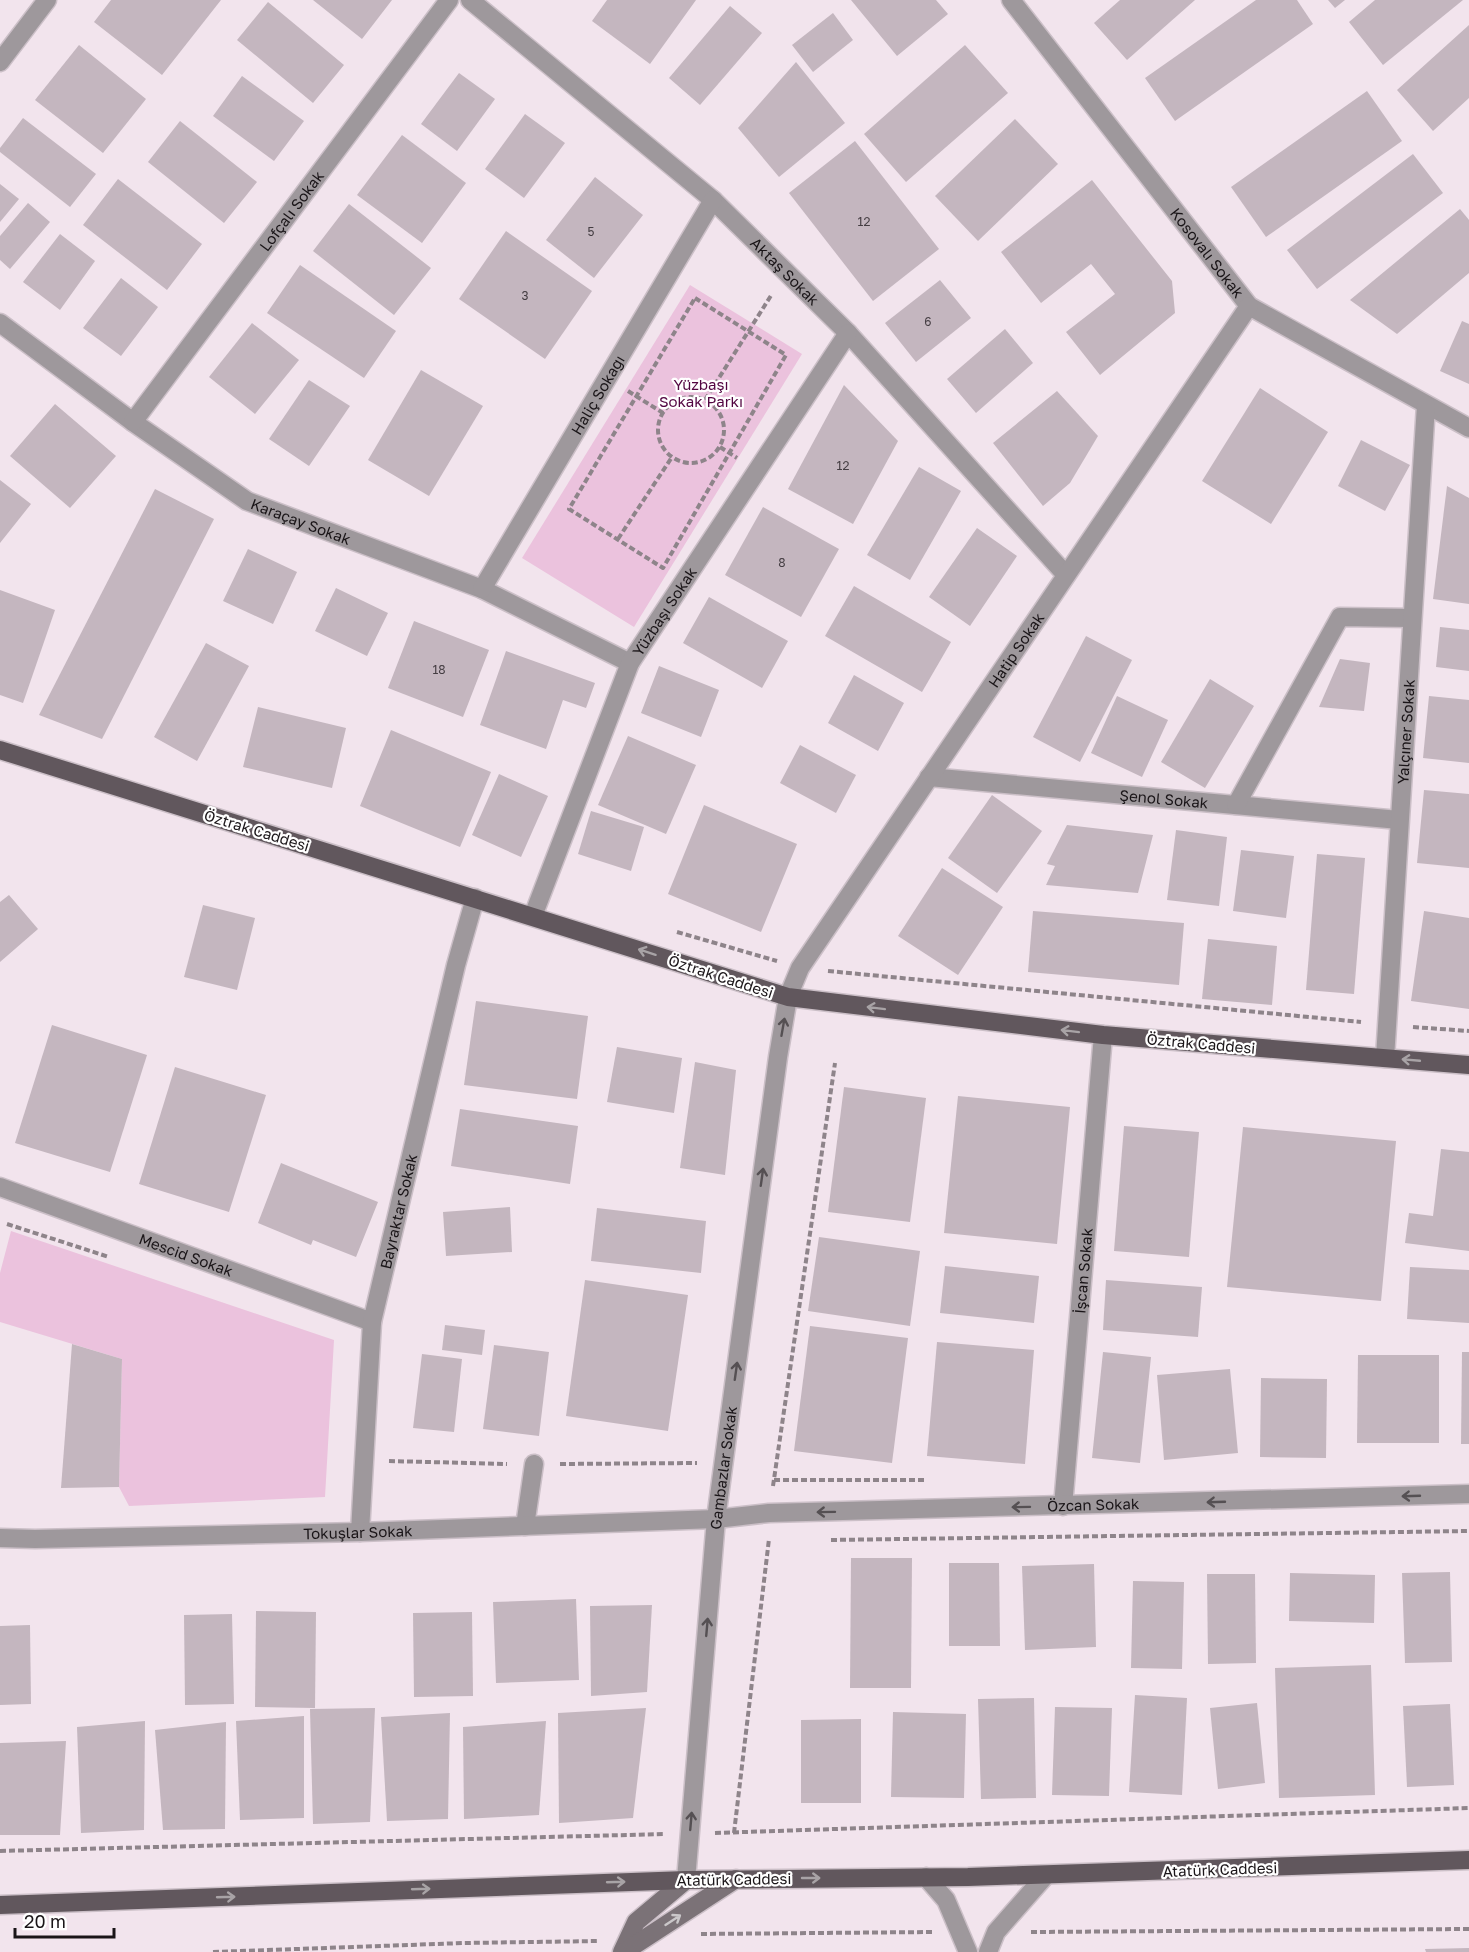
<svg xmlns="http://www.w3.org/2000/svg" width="1469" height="1952" font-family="'Golos Text',sans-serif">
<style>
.green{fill:#ebc2dd}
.building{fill:#c4b6bf}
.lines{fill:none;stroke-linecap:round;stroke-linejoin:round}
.lane-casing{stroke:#cbbfc7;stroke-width:21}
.street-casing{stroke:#cbbfc7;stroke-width:21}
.secondary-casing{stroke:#cbbfc7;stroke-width:21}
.primary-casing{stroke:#cbbfc7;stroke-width:21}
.path{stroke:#8e848a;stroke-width:4;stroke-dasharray:6 3;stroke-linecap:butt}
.lane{stroke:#9e989c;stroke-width:18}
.street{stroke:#9e989c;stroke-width:18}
.secondary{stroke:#7b7277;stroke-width:18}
.primary{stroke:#61575d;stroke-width:18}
.oneway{stroke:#a8a3a6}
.oneway2{stroke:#555053}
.oneway3{stroke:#cac7c9}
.labels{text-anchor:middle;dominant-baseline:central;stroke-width:4.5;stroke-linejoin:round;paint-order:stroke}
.number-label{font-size:12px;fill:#443d42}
.street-label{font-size:15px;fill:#1a1518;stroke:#fff}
.park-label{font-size:15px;fill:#520541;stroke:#fff}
</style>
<rect width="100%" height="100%" fill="#f2e4ed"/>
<g class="green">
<path d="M 690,285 L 802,354 L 634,627 L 522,558 Z"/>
<path d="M 11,1231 L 334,1340 L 325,1497 L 129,1506 L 119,1487 L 122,1359 L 0,1322 L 0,1273 Z"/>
</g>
<g class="building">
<path d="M 111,0 L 221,0 L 162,75 L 94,22 Z"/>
<path d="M 313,0 L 392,0 L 362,39 Z"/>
<path d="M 607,0 L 696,0 L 650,64 L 592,21 Z"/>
<path d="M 851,0 L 936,0 L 948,14 L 897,56 Z"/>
<path d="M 1120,0 L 1195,0 L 1127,60 L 1094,23 Z"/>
<path d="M 1256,0 L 1297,0 L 1313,24 L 1175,121 L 1145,78 Z"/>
<path d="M 1328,0 L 1345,0 L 1335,8 Z"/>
<path d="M 1375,0 L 1463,0 L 1383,65 L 1349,22 Z"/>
<path d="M 268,2 L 344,65 L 313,103 L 237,40 Z"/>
<path d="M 730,6 L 762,33 L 700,105 L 669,78 Z"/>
<path d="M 833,13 L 853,40 L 813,72 L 792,45 Z"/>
<path d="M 1469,25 L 1469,98 L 1433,131 L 1397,90 Z"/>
<path d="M 79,45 L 146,99 L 103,153 L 35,100 Z"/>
<path d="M 965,45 L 1008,93 L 906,182 L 864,134 Z"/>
<path d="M 796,62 L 845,123 L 779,177 L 738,128 Z"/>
<path d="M 459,73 L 495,99 L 457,151 L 421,124 Z"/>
<path d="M 242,76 L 304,121 L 274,161 L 213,116 Z"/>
<path d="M 1367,91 L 1402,141 L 1266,237 L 1231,187 Z"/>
<path d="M 525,114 L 565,143 L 524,198 L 485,169 Z"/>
<path d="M 23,118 L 96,174 L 70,207 L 0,152 L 0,148 Z"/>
<path d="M 1015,119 L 1058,164 L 978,241 L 935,196 Z"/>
<path d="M 180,121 L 257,182 L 224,223 L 148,162 Z"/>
<path d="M 402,135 L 466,183 L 422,243 L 357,195 Z"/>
<path d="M 855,141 L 939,249 L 873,301 L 789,193 Z"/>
<path d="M 1413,154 L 1443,193 L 1317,289 L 1287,250 Z"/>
<path d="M 595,177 L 643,215 L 594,278 L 546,240 Z"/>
<path d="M 118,179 L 202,244 L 167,290 L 83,225 Z"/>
<path d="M 1092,180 L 1172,281 L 1175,313 L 1100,375 L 1066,332 L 1115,294 L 1091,264 L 1041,303 L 1001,252 Z"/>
<path d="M 0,184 L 19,199 L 0,222 Z"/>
<path d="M 28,203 L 50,222 L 10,269 L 0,260 L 0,236 Z"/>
<path d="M 349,204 L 431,268 L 394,315 L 313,251 Z"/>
<path d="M 1460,209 L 1469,220 L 1469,273 L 1397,334 L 1350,300 Z"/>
<path d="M 506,231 L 592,291 L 545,359 L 459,299 Z"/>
<path d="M 60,234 L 95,261 L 60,310 L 23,282 Z"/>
<path d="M 300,265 L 396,331 L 364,378 L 267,313 Z"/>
<path d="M 121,278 L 158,307 L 121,356 L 83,328 Z"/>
<path d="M 940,280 L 971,318 L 916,362 L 885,323 Z"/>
<path d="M 1462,321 L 1469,324 L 1469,384 L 1440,371 Z"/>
<path d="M 252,323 L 299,360 L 255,414 L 209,377 Z"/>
<path d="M 1005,329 L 1033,363 L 976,413 L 947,379 Z"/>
<path d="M 421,370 L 483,406 L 429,496 L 368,460 Z"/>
<path d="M 309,380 L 350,406 L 309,466 L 269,439 Z"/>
<path d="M 844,385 L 898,441 L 853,524 L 788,489 Z"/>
<path d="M 1260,388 L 1328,432 L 1271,524 L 1202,481 Z"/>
<path d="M 1057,391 L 1098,436 L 1070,483 L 1043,506 L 993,443 Z"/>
<path d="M 55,404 L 116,456 L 70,508 L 10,456 Z"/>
<path d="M 1361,440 L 1410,465 L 1385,511 L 1338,486 Z"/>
<path d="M 919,467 L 961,491 L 910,580 L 867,555 Z"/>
<path d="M 0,480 L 31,504 L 0,543 Z"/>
<path d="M 1447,486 L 1469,498 L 1469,604 L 1433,599 Z"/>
<path d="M 155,489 L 214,519 L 102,739 L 39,715 Z"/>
<path d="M 763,507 L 839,549 L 801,617 L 725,575 Z"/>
<path d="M 977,528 L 1017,556 L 970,626 L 929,597 Z"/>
<path d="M 248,549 L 297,572 L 273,624 L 223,601 Z"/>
<path d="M 854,586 L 951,642 L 922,692 L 825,636 Z"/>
<path d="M 336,588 L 388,613 L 367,656 L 315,631 Z"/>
<path d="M 0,590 L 55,610 L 23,703 L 0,695 Z"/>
<path d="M 709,597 L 788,641 L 762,688 L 683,643 Z"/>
<path d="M 414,621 L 489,650 L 463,717 L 388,688 Z"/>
<path d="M 1440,627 L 1469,630 L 1469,671 L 1436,667 Z"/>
<path d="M 1086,636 L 1132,660 L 1080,762 L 1033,737 Z"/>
<path d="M 206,643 L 249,666 L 197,761 L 154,737 Z"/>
<path d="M 506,651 L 595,683 L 586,708 L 563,700 L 546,749 L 480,725 Z"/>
<path d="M 1340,659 L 1370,663 L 1364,711 L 1319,707 Z"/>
<path d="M 659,666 L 719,690 L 701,737 L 641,713 Z"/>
<path d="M 854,675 L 904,703 L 878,751 L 828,723 Z"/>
<path d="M 1210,679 L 1254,706 L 1205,788 L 1161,762 Z"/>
<path d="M 1117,696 L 1168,720 L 1142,777 L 1091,753 Z"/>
<path d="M 1429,696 L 1469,700 L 1469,763 L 1423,758 Z"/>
<path d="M 258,707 L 346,728 L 332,788 L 243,767 Z"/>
<path d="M 391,730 L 491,772 L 460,847 L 360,806 Z"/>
<path d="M 628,736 L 696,765 L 666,834 L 598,805 Z"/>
<path d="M 800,745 L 856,775 L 836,813 L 780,783 Z"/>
<path d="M 499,774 L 548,796 L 521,857 L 472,835 Z"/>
<path d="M 1424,790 L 1469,794 L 1469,868 L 1417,863 Z"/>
<path d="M 992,795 L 1042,831 L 997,893 L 948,858 Z"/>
<path d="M 704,805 L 797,844 L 761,932 L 668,894 Z"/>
<path d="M 591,811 L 644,827 L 631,871 L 578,854 Z"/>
<path d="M 1067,825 L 1153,835 L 1138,893 L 1046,885 L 1055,866 L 1047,864 Z"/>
<path d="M 1176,830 L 1227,837 L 1219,906 L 1167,900 Z"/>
<path d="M 1241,850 L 1294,856 L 1286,918 L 1233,911 Z"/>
<path d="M 1317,854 L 1365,858 L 1354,994 L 1306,990 Z"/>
<path d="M 942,868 L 1003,907 L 958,975 L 898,936 Z"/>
<path d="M 9,895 L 38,929 L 0,962 L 0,902 Z"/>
<path d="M 203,905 L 255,918 L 237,990 L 184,977 Z"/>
<path d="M 1033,911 L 1184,923 L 1179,985 L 1028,972 Z"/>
<path d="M 1424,911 L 1469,918 L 1469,1009 L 1411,1001 Z"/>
<path d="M 1208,939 L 1277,946 L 1272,1005 L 1202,999 Z"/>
<path d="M 476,1001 L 588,1016 L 577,1099 L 464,1085 Z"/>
<path d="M 52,1025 L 147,1055 L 110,1172 L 15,1143 Z"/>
<path d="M 617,1047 L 682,1058 L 674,1113 L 607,1102 Z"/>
<path d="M 695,1062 L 736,1070 L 725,1175 L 680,1168 Z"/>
<path d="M 175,1067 L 266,1095 L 229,1212 L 139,1184 Z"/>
<path d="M 844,1087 L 926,1098 L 910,1222 L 828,1212 Z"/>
<path d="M 958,1096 L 1070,1107 L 1057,1244 L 944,1233 Z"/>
<path d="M 460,1109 L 578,1126 L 570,1184 L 451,1166 Z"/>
<path d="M 1124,1126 L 1199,1132 L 1189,1257 L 1114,1251 Z"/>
<path d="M 1243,1127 L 1396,1141 L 1381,1301 L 1227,1287 Z"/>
<path d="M 1441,1149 L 1469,1152 L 1469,1251 L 1405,1243 L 1409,1213 L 1433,1216 Z"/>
<path d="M 281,1163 L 378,1202 L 356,1257 L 313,1240 L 311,1245 L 258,1223 Z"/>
<path d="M 510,1207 L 512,1252 L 446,1256 L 443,1212 Z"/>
<path d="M 597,1208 L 706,1221 L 701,1273 L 591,1261 Z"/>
<path d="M 819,1237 L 920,1251 L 910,1326 L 808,1311 Z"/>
<path d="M 945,1266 L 1039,1276 L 1034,1323 L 940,1313 Z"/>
<path d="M 1410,1267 L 1469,1270 L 1469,1323 L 1407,1319 Z"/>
<path d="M 585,1280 L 688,1295 L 668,1431 L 566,1416 Z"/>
<path d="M 1106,1280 L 1202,1287 L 1198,1337 L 1103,1330 Z"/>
<path d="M 445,1325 L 485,1330 L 482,1355 L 442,1350 Z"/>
<path d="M 810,1326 L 908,1338 L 892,1463 L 794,1451 Z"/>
<path d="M 937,1342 L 1034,1350 L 1025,1464 L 927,1456 Z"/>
<path d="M 72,1344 L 122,1359 L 119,1487 L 61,1488 Z"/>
<path d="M 494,1345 L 549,1352 L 539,1436 L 483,1429 Z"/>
<path d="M 1103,1352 L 1151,1357 L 1140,1463 L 1092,1458 Z"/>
<path d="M 1462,1352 L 1469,1352 L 1469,1444 L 1461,1444 Z"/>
<path d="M 422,1354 L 462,1359 L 454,1432 L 413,1428 Z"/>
<path d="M 1358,1355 L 1439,1355 L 1439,1443 L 1357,1443 Z"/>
<path d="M 1230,1369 L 1238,1453 L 1164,1460 L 1157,1375 Z"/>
<path d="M 1261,1378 L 1327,1379 L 1326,1458 L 1260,1457 Z"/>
<path d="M 851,1558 L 912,1558 L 911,1688 L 850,1688 Z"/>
<path d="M 949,1563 L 999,1563 L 1000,1646 L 949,1646 Z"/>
<path d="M 1094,1564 L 1096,1647 L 1025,1650 L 1022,1566 Z"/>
<path d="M 1450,1572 L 1452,1662 L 1405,1663 L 1402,1573 Z"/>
<path d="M 1290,1573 L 1375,1575 L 1374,1623 L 1289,1621 Z"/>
<path d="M 1207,1574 L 1255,1574 L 1256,1663 L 1208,1664 Z"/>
<path d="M 1133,1581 L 1184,1582 L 1182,1669 L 1131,1668 Z"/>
<path d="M 576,1599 L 579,1680 L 496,1683 L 493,1602 Z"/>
<path d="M 652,1605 L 647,1692 L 591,1696 L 590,1606 Z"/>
<path d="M 256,1611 L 316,1612 L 315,1708 L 255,1707 Z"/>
<path d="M 472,1612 L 473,1696 L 414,1697 L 413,1613 Z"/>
<path d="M 232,1614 L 234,1704 L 185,1705 L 184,1615 Z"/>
<path d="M 30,1625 L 31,1704 L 0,1705 L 0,1626 Z"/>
<path d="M 1371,1665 L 1375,1795 L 1279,1798 L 1275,1668 Z"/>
<path d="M 1135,1695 L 1187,1698 L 1182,1795 L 1129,1792 Z"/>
<path d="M 1034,1698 L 1036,1798 L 981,1799 L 978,1699 Z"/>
<path d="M 1257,1703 L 1265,1783 L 1218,1789 L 1210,1708 Z"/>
<path d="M 1450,1704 L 1454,1785 L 1407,1787 L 1403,1706 Z"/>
<path d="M 1055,1707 L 1112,1708 L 1109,1796 L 1052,1795 Z"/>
<path d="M 375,1708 L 370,1822 L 313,1824 L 310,1709 Z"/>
<path d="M 646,1708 L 633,1818 L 559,1823 L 558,1713 Z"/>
<path d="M 893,1712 L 966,1714 L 964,1798 L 891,1797 Z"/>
<path d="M 450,1713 L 448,1819 L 387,1821 L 381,1717 Z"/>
<path d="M 304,1716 L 304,1818 L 240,1820 L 236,1721 Z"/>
<path d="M 861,1719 L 861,1803 L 801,1803 L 801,1720 Z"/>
<path d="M 145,1721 L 144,1830 L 81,1833 L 77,1727 Z"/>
<path d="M 546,1721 L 539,1815 L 464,1819 L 463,1727 Z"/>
<path d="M 226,1722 L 225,1829 L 163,1830 L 155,1730 Z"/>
<path d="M 66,1741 L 60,1835 L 0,1835 L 0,1743 Z"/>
<path d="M 1469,1948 L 1469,1952 L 1426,1952 L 1425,1949 Z"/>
</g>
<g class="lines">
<g class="lane-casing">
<path id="lane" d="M 525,1526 L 534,1464"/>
</g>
<g class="street-casing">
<g id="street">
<path id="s1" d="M 470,0 L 713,200 L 848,333 L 1066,575"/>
<path id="s2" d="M 1011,0 L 1249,306 L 1469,428"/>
<path d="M 0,62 L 47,0"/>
<path id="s3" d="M 0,323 L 133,422 L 247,501 L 482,589 L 630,663"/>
<path id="s4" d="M 133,422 L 449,0"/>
<path id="s5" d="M 482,589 L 713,200"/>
<path id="s6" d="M 929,777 L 1399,820"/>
<path d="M 1236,805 L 1340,617 L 1411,618"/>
<path id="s7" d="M 533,916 L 630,663 L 848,333"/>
<path id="s8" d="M 1385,1058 L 1426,405"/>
<path id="s9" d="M 0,1187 L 372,1322"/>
<path id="s10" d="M 1063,1506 L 1103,1035"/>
<path id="s11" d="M 360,1532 L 372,1322 L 456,965 L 475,898"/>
<path id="s12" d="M 0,1538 L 35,1539 L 360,1532 L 716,1519 L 769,1513 L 1469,1494"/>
<path d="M 926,1877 L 946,1900 L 968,1952"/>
<path id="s13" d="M 686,1880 L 716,1519 L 778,1057 L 788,997 L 800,968 L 1249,306"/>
<path d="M 988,1952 L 996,1932 L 1046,1875"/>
</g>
</g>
<g class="secondary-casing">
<g id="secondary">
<path d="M 622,1952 L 636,1922 L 686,1880"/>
<path d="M 624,1952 L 736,1879"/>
</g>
</g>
<g class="primary-casing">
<g id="primary">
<path d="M 0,750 L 788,997 L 1103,1035 L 1469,1065"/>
<path d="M 0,1905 L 686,1880 L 968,1877 L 1469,1860"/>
</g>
</g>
<g class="path">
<path d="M 695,298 L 786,355 L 663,568 L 569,509 Z"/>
<path d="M 628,391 L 663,413"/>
<circle cx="691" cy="430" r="33"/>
<path d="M 705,400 L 772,294"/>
<path d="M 720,447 L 737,458"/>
<path d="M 618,539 L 672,457"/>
<path d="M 677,932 L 777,961"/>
<path d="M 828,971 L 1361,1022"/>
<path d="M 1413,1027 L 1469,1031"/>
<path d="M 7,1224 L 109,1257"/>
<path d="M 389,1461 L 507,1464"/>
<path d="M 560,1464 L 697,1463"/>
<path d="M 774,1480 L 926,1480"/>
<path d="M 773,1486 L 835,1063"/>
<path d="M 831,1540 L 1469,1531"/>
<path d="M 715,1833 L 1469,1808"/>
<path d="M 734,1833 L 769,1539"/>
<path d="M 0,1851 L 665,1834"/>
<path d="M 1031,1932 L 1469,1929"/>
<path d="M 701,1934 L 933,1932"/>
<path d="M 213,1952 L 464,1943 L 599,1941"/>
</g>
<use href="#lane" class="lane"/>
<use href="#street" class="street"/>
<use href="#secondary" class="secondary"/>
<use href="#primary" class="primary"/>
</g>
<defs><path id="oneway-shaft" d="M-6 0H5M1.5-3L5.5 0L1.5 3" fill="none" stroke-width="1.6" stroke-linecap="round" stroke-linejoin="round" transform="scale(1.5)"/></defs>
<g class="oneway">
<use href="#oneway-shaft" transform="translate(647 952) rotate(-162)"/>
<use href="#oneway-shaft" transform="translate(876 1008) rotate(-173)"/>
<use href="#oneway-shaft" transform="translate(1070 1031) rotate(-173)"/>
<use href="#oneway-shaft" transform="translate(1411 1060) rotate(-175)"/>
<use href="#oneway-shaft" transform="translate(811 1878)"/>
<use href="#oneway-shaft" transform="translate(616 1882) rotate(-2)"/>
<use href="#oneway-shaft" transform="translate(421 1889) rotate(-2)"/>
<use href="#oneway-shaft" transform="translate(226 1897) rotate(-2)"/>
</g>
<g class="oneway2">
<use href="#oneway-shaft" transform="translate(783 1027) rotate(-80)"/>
<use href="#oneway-shaft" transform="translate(762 1177) rotate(-82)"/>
<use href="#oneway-shaft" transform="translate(736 1371) rotate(-82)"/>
<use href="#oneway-shaft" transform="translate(1411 1496) rotate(178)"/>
<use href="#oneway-shaft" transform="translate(1216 1502) rotate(178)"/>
<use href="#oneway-shaft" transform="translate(1021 1507) rotate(179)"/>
<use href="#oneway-shaft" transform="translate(826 1512) rotate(179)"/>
<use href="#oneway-shaft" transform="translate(707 1627) rotate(-85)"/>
<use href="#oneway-shaft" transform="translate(691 1821) rotate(-85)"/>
</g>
<use class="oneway3" href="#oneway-shaft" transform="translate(673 1920) rotate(-33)"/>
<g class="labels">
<g class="number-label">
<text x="864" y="221">12</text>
<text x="591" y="231">5</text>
<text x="525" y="295">3</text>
<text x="928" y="321">6</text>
<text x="843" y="465">12</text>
<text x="782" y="562">8</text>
<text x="439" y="669">18</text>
</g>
<g class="street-label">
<text stroke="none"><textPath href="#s4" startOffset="264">Lofçalı Sokak</textPath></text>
<text stroke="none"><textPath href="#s2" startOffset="320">Kosovalı Sokak</textPath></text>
<text stroke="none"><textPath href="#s1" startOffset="416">Aktaş Sokak</textPath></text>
<text stroke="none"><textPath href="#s5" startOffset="226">Haliç Sokağı</textPath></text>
<text stroke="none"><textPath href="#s3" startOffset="362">Karaçay Sokak</textPath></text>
<text stroke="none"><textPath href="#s7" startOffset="333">Yüzbaşı Sokak</textPath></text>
<text stroke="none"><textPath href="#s13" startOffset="1305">Hatip Sokak</textPath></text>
<text stroke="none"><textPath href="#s8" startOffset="327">Yalçıner Sokak</textPath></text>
<text stroke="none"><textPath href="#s6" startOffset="236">Şenol Sokak</textPath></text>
<text transform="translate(257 830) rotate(17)">Öztrak Caddesi</text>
<text transform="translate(721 976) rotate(18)">Öztrak Caddesi</text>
<text transform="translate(1201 1043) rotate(5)">Öztrak Caddesi</text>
<text stroke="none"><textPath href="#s11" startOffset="324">Bayraktar Sokak</textPath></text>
<text stroke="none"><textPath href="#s9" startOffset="198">Mescid Sokak</textPath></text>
<text stroke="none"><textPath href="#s10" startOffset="236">İşcan Sokak</textPath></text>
<text stroke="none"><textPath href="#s13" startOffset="414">Gambazlar Sokak</textPath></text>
<text stroke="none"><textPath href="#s12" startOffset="1094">Özcan Sokak</textPath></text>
<text stroke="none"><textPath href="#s12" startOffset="358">Tokuşlar Sokak</textPath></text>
<text transform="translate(1220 1869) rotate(-2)">Atatürk Caddesi</text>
<text transform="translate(734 1879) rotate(-1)">Atatürk Caddesi</text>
</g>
<g class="park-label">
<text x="701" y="384">Yüzbaşı<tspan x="701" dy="17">Sokak Parkı</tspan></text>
</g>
</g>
<path d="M15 1928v9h99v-9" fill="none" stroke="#1a1518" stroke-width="3"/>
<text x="24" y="1928" font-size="18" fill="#1a1518" stroke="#ffffff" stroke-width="4.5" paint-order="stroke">20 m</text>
</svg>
